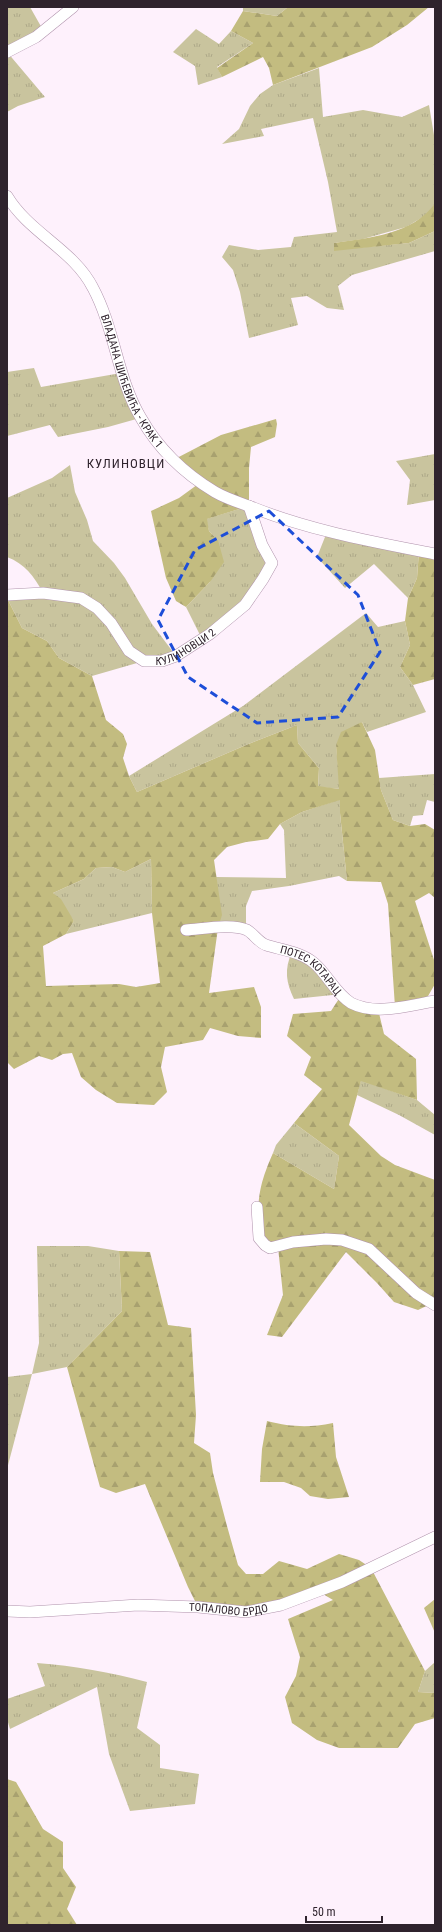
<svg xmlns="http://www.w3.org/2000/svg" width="442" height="1932" font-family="'Roboto Condensed',sans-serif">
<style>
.grass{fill:url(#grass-tufts)}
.forest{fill:url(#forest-firs);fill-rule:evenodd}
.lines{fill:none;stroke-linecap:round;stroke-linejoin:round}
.minor-casing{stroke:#b194ad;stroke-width:12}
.minor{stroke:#fff;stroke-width:11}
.marked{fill:none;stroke:#1d4ed8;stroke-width:3;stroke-dasharray:8 5;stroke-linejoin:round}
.labels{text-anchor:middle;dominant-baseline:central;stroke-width:3.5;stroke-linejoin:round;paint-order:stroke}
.street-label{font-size:11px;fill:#2f232d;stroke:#fef1fc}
.quarter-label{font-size:13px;letter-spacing:1px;fill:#2f232d;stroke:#fef1fc}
</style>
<defs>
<pattern id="grass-tufts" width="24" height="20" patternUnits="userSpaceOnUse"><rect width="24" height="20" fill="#c9c49e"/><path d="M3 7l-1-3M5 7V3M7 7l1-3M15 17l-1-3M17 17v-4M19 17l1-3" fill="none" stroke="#ada888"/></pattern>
<pattern id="forest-firs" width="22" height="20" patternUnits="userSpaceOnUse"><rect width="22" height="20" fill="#c3bc80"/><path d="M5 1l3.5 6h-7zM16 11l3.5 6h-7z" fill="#a8a16f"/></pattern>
</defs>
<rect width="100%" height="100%" fill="#fef1fc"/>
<g class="grass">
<path d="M 7,7 L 30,7 L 43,30 L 7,52 L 45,97 L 18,106 L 7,112 Z"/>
<path d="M 243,7 L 288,7 L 277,16 L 243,11 Z"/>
<path d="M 196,29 L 219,44 L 231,31 L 253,43 L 217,67 L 222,77 L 198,85 L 195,66 L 173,52 Z"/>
<path d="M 319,68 L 323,117 L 363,110 L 402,117 L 429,105 L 435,141 L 435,203 L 428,214 L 406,227 L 363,239 L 334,243 L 334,250 L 409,243 L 435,231 L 435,251 L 352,275 L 338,286 L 344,310 L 327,308 L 307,296 L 291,298 L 298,325 L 249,338 L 240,292 L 233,270 L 222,257 L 229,245 L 258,250 L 291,247 L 294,237 L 337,232 L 328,182 L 313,118 L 261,129 L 264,136 L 222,144 L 239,129 L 250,106 L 260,94 L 273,85 Z"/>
<path d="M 34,368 L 41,387 L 121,373 L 140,418 L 108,427 L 58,437 L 50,425 L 7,436 L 7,372 Z"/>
<path d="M 435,454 L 435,500 L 407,505 L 410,480 L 396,461 Z"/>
<path d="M 70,465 L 75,492 L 87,520 L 93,541 L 114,563 L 125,578 L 152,624 L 176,656 L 144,661 L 92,676 L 59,658 L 47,641 L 22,628 L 7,598 L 43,593 C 34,576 25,564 7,557 L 7,498 L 52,478 Z"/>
<path d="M 249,506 L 272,563 L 263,579 L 202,639 L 186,607 L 210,582 L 218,540 L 209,531 L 206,519 Z"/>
<path d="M 327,532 L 419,551 L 417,578 L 408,598 L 374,564 L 345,588 L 317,557 Z"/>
<path d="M 366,613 L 378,627 L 405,621 L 410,645 L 400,667 L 413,685 L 426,712 L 367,732 L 362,722 L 336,745 L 340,789 L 318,787 L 319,768 L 298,743 L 297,725 L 246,745 L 137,792 L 129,776 L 243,706 Z"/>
<path d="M 435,774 L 435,802 L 427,800 L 423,815 L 413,816 L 410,826 L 393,820 L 381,790 L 379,778 Z"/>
<path d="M 341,799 L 340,813 L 347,881 L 339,876 L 289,886 L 252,891 L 246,906 L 246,930 L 218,928 L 216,877 L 286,878 L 284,830 L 280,824 L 302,812 Z"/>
<path d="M 151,859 L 152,913 L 66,934 L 74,921 L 53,893 L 84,879 L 96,868 L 112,867 L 125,872 Z"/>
<path d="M 292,952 L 301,955 L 342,994 L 294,999 C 286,983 284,969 292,952 Z"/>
<path d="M 361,1080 L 417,1100 L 435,1115 L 435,1135 L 399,1115 L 357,1095 Z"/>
<path d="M 294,1123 L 339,1156 L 334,1189 L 273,1153 L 276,1145 Z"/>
<path d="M 37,1246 L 88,1246 L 119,1251 L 122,1311 L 67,1367 L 32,1374 L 7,1469 L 7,1377 L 32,1374 L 39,1343 Z"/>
<path d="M 435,1662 L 435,1693 L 418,1692 L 425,1671 Z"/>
<path d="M 37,1663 C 75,1666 110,1672 147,1682 L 137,1728 L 160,1745 L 160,1768 L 199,1774 L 195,1804 L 130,1811 L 109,1754 L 97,1687 L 10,1729 L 7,1719 L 7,1699 L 45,1686 Z"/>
</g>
<g class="forest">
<path d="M 288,7 L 429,7 L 407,25 L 372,47 L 273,85 L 269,68 L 263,57 L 222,77 L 217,68 L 253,43 L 231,31 L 243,11 L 277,16 Z"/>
<path d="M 435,203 L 435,231 L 409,243 L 334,251 L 334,243 C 369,238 414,234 435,203 Z"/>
<path d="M 276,419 L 277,424 L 275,437 L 251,447 L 249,468 L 249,506 L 207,519 L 209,531 L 218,540 L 224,562 L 210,582 L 186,607 L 176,601 L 166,578 L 151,511 L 179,498 L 201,482 L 173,460 L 221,435 Z"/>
<path d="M 419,551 L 435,554 L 435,679 L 413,685 L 400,667 L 410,645 L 405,621 L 408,598 L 417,578 Z"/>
<path d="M 7,598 L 22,628 L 47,641 L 59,658 L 92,676 L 106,720 L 123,734 L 127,744 L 123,758 L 129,776 L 137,792 L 246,745 L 297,725 L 298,743 L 319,768 L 318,786 L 339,789 L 336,745 L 341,732 L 362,722 L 375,750 L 381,790 L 393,820 L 410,826 L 425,824 L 435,830 L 435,898 L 429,893 L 415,901 L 435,963 L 435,984 L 424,1003 L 395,1007 L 388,904 L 381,882 L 347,881 L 340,813 L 340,800 L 302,812 L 280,824 L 268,839 L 246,842 L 227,847 L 214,860 L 222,915 L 218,928 L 209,993 L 254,987 L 261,1007 L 261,1038 L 238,1036 L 210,1028 L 203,1040 L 165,1047 L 161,1067 L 167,1092 L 154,1105 L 117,1103 L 96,1090 L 81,1077 L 72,1053 L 63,1054 L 52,1060 L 39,1056 L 14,1069 L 7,1062 ZM 151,859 L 152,913 L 160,983 L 136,987 L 119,984 L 46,986 L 43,946 L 66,934 L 74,921 L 61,899 L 53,893 L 84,879 L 96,868 L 112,867 L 125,872 Z"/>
<path d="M 342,994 L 378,1009 L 384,1034 L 416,1059 L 417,1100 L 361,1081 L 349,1125 L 381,1156 L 395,1165 L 435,1180 L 435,1302 L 418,1310 L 394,1302 L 377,1283 L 346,1252 L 282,1337 L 267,1335 L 283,1295 L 278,1247 L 259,1238 C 257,1201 258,1187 273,1153 L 334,1189 L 339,1156 L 294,1123 L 322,1089 L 304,1075 L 311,1057 L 287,1036 L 293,1014 L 331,1011 Z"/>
<path d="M 119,1251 L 150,1252 L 168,1325 L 191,1328 L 196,1415 L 194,1443 L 210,1453 L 213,1473 L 227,1526 L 238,1565 L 246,1574 L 263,1574 L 279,1561 L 307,1569 L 339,1554 L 359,1560 L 371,1568 L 425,1671 L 418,1692 L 435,1693 L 435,1718 L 415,1724 L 398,1748 L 339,1748 L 317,1740 L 292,1723 L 285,1697 L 296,1676 L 300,1657 L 288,1619 L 333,1600 L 318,1591 L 246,1612 L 198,1607 L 188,1587 L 145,1484 L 116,1493 L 100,1487 L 67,1367 L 122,1311 Z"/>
<path d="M 267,1421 C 292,1427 308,1428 333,1423 L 336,1457 L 349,1497 L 328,1499 L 310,1496 L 301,1488 L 284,1482 L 260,1482 L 262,1449 Z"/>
<path d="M 435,1599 L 435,1633 L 424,1608 Z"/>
<path d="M 7,1779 L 16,1782 L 43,1829 L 63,1842 L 63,1868 L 76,1887 L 67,1909 L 77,1925 L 7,1925 Z"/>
</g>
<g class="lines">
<g class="minor-casing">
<g id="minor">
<path d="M 7,52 L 36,37 L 73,7"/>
<path id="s1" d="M 7,196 C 29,233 74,250 93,288 C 115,329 117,378 141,418 C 158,448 185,474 215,492 C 227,499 241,503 254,508 C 312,531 374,542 435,554"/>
<path id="s2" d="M 7,595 L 43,593 L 81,598 L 97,608 L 111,623 L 129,651 L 144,661 L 162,661 L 176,656 L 210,634 L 245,605 L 263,579 L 272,563 L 262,545 L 249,506"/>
<path id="s3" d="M 186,930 C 202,929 232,923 247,930 C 254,934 258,942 266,945 C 282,950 301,952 314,963 C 328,975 335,993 351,1003 C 376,1016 410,1005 435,1001"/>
<path d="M 257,1207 L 259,1238 L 265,1245 L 270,1248 L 293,1242 L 326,1239 L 342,1240 L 369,1249 L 416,1293 L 435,1305"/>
<path id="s4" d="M 7,1611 L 30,1612 L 138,1605 L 198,1607 L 246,1612 L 281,1605 L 342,1582 L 435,1537"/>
</g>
</g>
<use href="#minor" class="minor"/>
</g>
<path class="marked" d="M 269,511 L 358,595 L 380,652 L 338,717 L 257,723 L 188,677 L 158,620 L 195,550 Z"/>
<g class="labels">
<g class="street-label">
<text stroke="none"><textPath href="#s1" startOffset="228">ВЛАДАНА ШИЋЕВИЋА - КРАК 1</textPath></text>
<text stroke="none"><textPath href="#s2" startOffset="210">КУЛИНОВЦИ 2</textPath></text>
<text stroke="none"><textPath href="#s3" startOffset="139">ПОТЕС КОТАРАЦ</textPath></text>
<text stroke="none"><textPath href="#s4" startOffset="222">ТОПАЛОВО БРДО</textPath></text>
</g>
<g class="quarter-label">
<text x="126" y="463">КУЛИНОВЦИ</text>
</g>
</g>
<rect width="442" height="1932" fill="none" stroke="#2f232d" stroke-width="16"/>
<path d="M306 1916v6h76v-6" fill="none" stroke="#2f232d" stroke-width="2"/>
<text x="312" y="1916" font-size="12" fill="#2f232d" stroke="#fef1fc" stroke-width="3" paint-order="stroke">50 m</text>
</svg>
